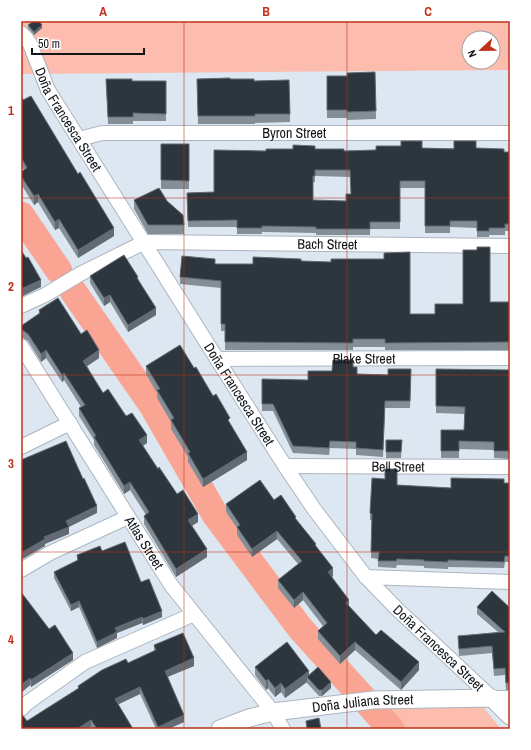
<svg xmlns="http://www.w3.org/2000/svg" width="531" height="750" font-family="'Archivo Narrow',sans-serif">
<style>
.grass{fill:#fcbcae;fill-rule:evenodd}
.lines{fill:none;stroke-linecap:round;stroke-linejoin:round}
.river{stroke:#faa593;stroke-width:27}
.minor-casing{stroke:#abb6bf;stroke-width:16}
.tertiary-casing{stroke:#abb6bf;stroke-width:19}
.minor{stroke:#fff;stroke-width:14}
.tertiary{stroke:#fff;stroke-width:17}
.wall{fill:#848e97;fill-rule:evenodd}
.shaded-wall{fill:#626b73}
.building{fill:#2d363d;stroke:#626b73;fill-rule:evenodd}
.grid{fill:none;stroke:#be321a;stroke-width:1;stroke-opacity:0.55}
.labels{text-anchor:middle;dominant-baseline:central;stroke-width:4;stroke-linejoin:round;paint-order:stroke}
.street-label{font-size:14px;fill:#111518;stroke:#fff}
.neatline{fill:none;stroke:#be321a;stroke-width:1.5}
.grid-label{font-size:13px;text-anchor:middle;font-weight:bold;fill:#be321a}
</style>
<rect width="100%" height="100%" fill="#dce7f1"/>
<g class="grass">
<path d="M 21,21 L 510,21 L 510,70 L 21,74 ZM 469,38 L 493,38 L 493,62 L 469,62 Z"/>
<path d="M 483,707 L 501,729 L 403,729 L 379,709 Z"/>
</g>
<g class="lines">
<g class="river">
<path d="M 21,215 L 59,271"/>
<path d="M 73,291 L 152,405 L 216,516 L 300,628 L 391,729"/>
</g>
<g class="minor-casing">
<g id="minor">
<path id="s1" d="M 21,33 L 26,38 L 30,44 L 48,90 L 217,359 L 285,466 L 314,509 L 366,577 L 397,609 L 492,698 L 510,698"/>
<path id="s2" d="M 79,139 L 102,133 L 510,133"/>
<path id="s3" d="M 21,306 L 45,295 L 80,274 L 145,242 L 510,246"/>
<path id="s4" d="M 21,346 L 171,585 L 273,712 L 283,729"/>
<path id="s5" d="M 217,359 L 510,358"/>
<path d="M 21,447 L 70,423"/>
<path id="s6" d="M 285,466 L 510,467"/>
<path d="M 21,570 L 50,553 L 128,517"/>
<path d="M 366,577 L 510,582"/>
<path d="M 21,709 L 27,703 L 85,662 L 194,614"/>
</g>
</g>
<g class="tertiary-casing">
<g id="tertiary">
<path id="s7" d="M 220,729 L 249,718 L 273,712 L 331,705 L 373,700 L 492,698 L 510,716"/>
</g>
</g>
<use href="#minor" class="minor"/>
<use href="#tertiary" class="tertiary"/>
</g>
<g class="wall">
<path d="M 28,25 L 42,28 L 34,35 L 28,28 Z"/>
<path d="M 375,72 L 376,119 L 347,120 L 347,118 L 327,118 L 327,76 L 347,76 Z"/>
<path d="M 106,79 L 132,81 L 166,81 L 166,121 L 133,121 L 133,124 L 108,124 Z"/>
<path d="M 197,79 L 230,79 L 254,81 L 290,114 L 290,122 L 255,123 L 255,124 L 198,124 Z"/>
<path d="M 21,96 L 114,236 L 78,258 L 59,228 L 55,230 L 38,202 L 34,205 L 21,184 L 21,172 L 24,170 L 21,166 Z"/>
<rect x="161" y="144" width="28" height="45"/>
<path d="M 422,148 L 476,148 L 504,152 L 510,152 L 510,231 L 505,231 L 505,235 L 489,235 L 489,237 L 477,237 L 477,228 L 450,227 L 450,233 L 425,233 L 425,188 L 400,188 L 400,229 L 370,229 L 370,235 L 316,235 L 316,233 L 262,232 L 262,234 L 237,234 L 237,227 L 188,227 L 187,193 L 214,192 L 266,151 L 315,149 L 344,151 ZM 315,176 L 350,177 L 351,194 L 346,201 L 313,200 L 313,182 L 315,182 Z"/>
<path d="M 134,200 L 167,201 L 184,225 L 184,234 L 148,234 L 134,209 Z"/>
<path d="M 301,261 L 410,314 L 435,314 L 463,304 L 490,302 L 510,302 L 510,350 L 385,350 L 385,347 L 353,347 L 353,350 L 225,350 L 225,331 L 221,331 L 221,288 L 180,284 L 180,277 L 215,264 L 253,264 Z"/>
<path d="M 90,276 L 138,279 L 156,315 L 128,332 L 110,302 L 104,306 L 90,283 Z"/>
<path d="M 39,310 L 81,334 L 99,358 L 87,366 L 103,393 L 126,416 L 147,443 L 143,446 L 158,469 L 198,522 L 192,526 L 207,557 L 176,577 L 144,524 L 144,516 L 146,515 L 130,490 L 124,494 L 94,445 L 94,440 L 79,416 L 79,408 L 81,407 L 64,380 L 62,382 L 46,358 L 41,362 L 28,341 L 21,337 L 21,326 L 39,314 Z"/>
<path d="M 146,366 L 194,368 L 230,424 L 247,460 L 203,487 L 188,462 L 188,457 L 171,429 L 171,422 L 157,398 L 157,393 L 146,374 Z"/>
<path d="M 353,367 L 357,374 L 388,375 L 411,369 L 410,408 L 385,408 L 383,457 L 356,455 L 356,449 L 330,448 L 329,455 L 293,453 L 273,411 L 262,411 L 262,404 L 308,380 L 332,371 Z"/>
<path d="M 436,369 L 510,370 L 510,459 L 494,458 L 494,450 L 459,449 L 459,458 L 441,458 L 441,430 L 464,430 L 465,414 L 436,413 Z"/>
<path d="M 386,440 L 402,440 L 401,458 L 386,458 Z"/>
<path d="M 504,483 L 510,483 L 510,562 L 505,562 L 504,568 L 448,567 L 448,569 L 424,568 L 424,566 L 397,565 L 396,568 L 378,567 L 378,559 L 371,558 L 372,520 L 370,520 L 370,513 L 397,485 L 451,488 Z"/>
<path d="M 274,500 L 296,519 L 316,546 L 333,576 L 332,577 L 349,606 L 376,635 L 419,670 L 401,690 L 355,650 L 340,664 L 318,639 L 318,631 L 323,626 L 303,600 L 294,608 L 278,588 L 278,580 L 298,564 L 277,539 L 252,557 L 237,535 L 237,528 L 226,512 L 226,504 Z"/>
<path d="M 102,551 L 141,582 L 162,617 L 143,625 L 142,623 L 117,633 L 117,638 L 97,648 L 79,607 L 71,611 L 54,578 L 54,572 L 77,561 L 77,555 Z"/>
<path d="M 21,592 L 73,660 L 31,687 L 30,685 L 21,693 Z"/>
<path d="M 477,607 L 510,608 L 510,690 L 506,690 L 505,675 L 494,676 L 492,653 L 459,656 L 458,636 L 498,632 L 477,614 Z"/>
<path d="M 154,645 L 194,666 L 167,677 L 184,722 L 168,729 L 156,729 L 140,694 L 118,704 L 133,729 L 92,729 L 91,727 L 27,721 L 78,689 L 78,686 L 154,651 Z"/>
<path d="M 255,667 L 309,675 L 331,688 L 322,696 L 319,696 L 307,683 L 307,682 L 285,698 L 281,692 L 275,697 L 268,688 L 266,690 L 255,675 Z"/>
</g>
<g class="shaded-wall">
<path d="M 42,25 L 42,28 L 34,35 L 34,32 Z"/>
<path d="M 38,194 L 38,202 L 34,205 L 34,196 Z"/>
<path d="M 59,219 L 59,228 L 55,230 L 55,222 Z"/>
<path d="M 114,228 L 114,236 L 78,258 L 78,250 Z"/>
<path d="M 41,280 L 41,287 L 21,297 L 21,289 Z"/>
<path d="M 110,295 L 110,302 L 104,306 L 104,298 Z"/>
<path d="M 156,308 L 156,315 L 128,332 L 128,325 Z"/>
<path d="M 46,350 L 46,358 L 41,362 L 41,354 Z"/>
<path d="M 99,350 L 99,358 L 83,369 L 83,361 Z"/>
<path d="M 64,373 L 64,380 L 62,382 L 62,375 Z"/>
<path d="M 147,435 L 147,443 L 139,448 L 139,440 Z"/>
<path d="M 247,452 L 247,460 L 203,487 L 203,479 Z"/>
<path d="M 130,482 L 130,490 L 124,494 L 124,486 Z"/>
<path d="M 97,506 L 97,513 L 69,527 L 69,534 L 45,544 L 45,546 L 21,560 L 21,553 L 44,537 L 66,521 Z"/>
<path d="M 198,514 L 198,522 L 188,528 L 188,520 Z"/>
<path d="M 277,531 L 277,539 L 252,557 L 252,549 Z"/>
<path d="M 207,549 L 207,557 L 176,577 L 176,569 Z"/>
<path d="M 333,568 L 333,576 L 328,580 L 328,572 Z"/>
<path d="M 303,592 L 303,600 L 294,608 L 294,600 Z"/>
<path d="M 349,600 L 349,608 L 346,603 Z"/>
<path d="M 79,601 L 79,607 L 71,611 L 71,605 Z"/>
<path d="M 162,611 L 162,617 L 143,625 L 143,619 Z"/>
<path d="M 142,617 L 142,623 L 117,633 L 117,638 L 97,648 L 97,642 L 115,628 Z"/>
<path d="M 355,642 L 355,650 L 340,664 L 340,656 Z"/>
<path d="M 73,653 L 73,660 L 31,687 L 31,680 Z"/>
<path d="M 194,658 L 194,666 L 165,678 L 165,671 Z"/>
<path d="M 419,662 L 419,670 L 401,690 L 401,682 Z"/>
<path d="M 309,671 L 309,679 L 307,677 L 307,682 L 285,698 L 285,689 Z"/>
<path d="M 30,678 L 30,685 L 21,693 L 21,685 Z"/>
<path d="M 268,679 L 268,688 L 266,690 L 266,681 Z"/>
<path d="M 331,682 L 331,688 L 322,696 L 322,690 Z"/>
<path d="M 281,683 L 281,692 L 275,697 L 275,688 Z"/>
<path d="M 140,687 L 140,694 L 115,706 L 115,699 Z"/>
<path d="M 184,715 L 184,722 L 168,729 L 158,729 L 158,727 Z"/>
<path d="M 91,720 L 91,727 L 88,729 L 77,729 Z"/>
</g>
<g class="building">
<path d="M 34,21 L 39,21 L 42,25 L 34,32 L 28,25 Z"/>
<path d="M 375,72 L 376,111 L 347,112 L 347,110 L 327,110 L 327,76 L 347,76 L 347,73 Z"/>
<path d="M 230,78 L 230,79 L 254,79 L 254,81 L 289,80 L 290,114 L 255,114 L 255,116 L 198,116 L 197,79 Z"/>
<path d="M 106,79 L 132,79 L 132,81 L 166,81 L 166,114 L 133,113 L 133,117 L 108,117 Z"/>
<path d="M 21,96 L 23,100 L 31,96 L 78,174 L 80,172 L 114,228 L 78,250 L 59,219 L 55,222 L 38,194 L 34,196 L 21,176 L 21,172 L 27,168 L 21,157 Z"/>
<path d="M 401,141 L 422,141 L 422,148 L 454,149 L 454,141 L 476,141 L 476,148 L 504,149 L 504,152 L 510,152 L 510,224 L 505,224 L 505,228 L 489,228 L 489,231 L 477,231 L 477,221 L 450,221 L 450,226 L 425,226 L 425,181 L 400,181 L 400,222 L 370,222 L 370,229 L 316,229 L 316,227 L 262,226 L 262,228 L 237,228 L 237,220 L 188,221 L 187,193 L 214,192 L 214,150 L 266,151 L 266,149 L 293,149 L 293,145 L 315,146 L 315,149 L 344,149 L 344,151 L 376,150 L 376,146 L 401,146 ZM 315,170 L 350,170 L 351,194 L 346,194 L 346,201 L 313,200 L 313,176 L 315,176 Z"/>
<path d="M 161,144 L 189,144 L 189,181 L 161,180 Z"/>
<path d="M 159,188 L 167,201 L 183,215 L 184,225 L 148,225 L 134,200 Z"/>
<path d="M 477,247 L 490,247 L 490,302 L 510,302 L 510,342 L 385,343 L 385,339 L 353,339 L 353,343 L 225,342 L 225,324 L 221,324 L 221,281 L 180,277 L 182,256 L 215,259 L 215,264 L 253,264 L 253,257 L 301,259 L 301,261 L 331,262 L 331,259 L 384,259 L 384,253 L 410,252 L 410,314 L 435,314 L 435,304 L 463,304 L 463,250 L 477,250 Z"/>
<path d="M 21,250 L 26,258 L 28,257 L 41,280 L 21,289 Z"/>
<path d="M 124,255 L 138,277 L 137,278 L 156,308 L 128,325 L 110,295 L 104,298 L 90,276 Z"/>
<path d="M 58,298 L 81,334 L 87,330 L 99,350 L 83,361 L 103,393 L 108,389 L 126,416 L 132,413 L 147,435 L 139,440 L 158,469 L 159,467 L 177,494 L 183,490 L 198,514 L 188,520 L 207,549 L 176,569 L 144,516 L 149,512 L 130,482 L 124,486 L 94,437 L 96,436 L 79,408 L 85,405 L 64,373 L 62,375 L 46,350 L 41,354 L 28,334 L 21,329 L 21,326 L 40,313 L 39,310 Z"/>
<path d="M 180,345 L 194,368 L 196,367 L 213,396 L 216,394 L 230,418 L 228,420 L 247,452 L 203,479 L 188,453 L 190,452 L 171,420 L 174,418 L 157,390 L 160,389 L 146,366 Z"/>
<path d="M 333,360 L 353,360 L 353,367 L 357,367 L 357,374 L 388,375 L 388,369 L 411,369 L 410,401 L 385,401 L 383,450 L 356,448 L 356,442 L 330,441 L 329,448 L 293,446 L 273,404 L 262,404 L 262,379 L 308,380 L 308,371 L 332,371 Z"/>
<path d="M 436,369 L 510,370 L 510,451 L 494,451 L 494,442 L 459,441 L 459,451 L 441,451 L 441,430 L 464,430 L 465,407 L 436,406 Z"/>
<path d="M 386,440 L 402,440 L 401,452 L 386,452 Z"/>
<path d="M 66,441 L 83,479 L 84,478 L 97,506 L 66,521 L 69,527 L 44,537 L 45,539 L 21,553 L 21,460 Z"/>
<path d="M 385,469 L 397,469 L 397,485 L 451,488 L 451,478 L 504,479 L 504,483 L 510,483 L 510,556 L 505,556 L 504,562 L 448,560 L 448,562 L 424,561 L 424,560 L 397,559 L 396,561 L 378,561 L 379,552 L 371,552 L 372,514 L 370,513 L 372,478 L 385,479 Z"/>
<path d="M 260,480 L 274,500 L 281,495 L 296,517 L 295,518 L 316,544 L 315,545 L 333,568 L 328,572 L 349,600 L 346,603 L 376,635 L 381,630 L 419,662 L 401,682 L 355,642 L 340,656 L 318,631 L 327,623 L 303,592 L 294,600 L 278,580 L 302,561 L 277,531 L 252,549 L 237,527 L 240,525 L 226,504 Z"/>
<path d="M 125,542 L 141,582 L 149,579 L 162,611 L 143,619 L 142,617 L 115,628 L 117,632 L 97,642 L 79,601 L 71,605 L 54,572 L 78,560 L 77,555 L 100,546 L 102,551 Z"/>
<path d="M 492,591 L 510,608 L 510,683 L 506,683 L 505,668 L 494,669 L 492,646 L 459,649 L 458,636 L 505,632 L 477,607 Z"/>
<path d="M 21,592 L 49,629 L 55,625 L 73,653 L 31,680 L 30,678 L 21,685 Z"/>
<path d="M 183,633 L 194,658 L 165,671 L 184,715 L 158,727 L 140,687 L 115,699 L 133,729 L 97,729 L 91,720 L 77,729 L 21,729 L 21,713 L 27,721 L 79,688 L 78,686 L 102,670 L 126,659 L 128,663 L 156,650 L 154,645 Z"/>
<path d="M 287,642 L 309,671 L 285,689 L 281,683 L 275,688 L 268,679 L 266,681 L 255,667 Z"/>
<path d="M 318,667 L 331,682 L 322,690 L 319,690 L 307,677 Z"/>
<path d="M 319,718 L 321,729 L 307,729 L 306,721 Z"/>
</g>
<path class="grid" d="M 184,21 L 184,729M 347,21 L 347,729M 21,198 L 510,198M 21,375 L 510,375M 21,552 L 510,552"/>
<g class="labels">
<g class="street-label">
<text stroke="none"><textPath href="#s1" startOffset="99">Doña Francesca Street</textPath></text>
<text stroke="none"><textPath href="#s2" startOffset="216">Byron Street</textPath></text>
<text stroke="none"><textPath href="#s3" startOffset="322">Bach Street</textPath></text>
<text stroke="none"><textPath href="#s5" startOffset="147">Blake Street</textPath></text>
<text stroke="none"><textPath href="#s1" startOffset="423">Doña Francesca Street</textPath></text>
<text stroke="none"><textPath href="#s6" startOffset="113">Bell Street</textPath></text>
<text stroke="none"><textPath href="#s4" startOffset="232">Atlas Street</textPath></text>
<text stroke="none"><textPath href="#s1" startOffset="747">Doña Francesca Street</textPath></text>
<text stroke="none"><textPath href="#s7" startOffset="146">Doña Juliana Street</textPath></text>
</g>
</g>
<rect width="531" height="750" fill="none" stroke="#ffffff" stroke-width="44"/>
<g transform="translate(481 50) rotate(248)"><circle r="19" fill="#ffffff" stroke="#a0a1a3"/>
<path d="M0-3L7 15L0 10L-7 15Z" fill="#be321a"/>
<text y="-6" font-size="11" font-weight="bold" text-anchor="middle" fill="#111518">N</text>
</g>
<path d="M32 48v6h112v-6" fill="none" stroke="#111518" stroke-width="2"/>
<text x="38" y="48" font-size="12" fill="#111518" stroke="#ffffff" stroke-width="3" paint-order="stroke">50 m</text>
<rect x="22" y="22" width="487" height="706" class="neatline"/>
<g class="grid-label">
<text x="103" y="16">A</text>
<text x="266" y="16">B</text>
<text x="428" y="16">C</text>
<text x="11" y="115">1</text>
<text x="11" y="291">2</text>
<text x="11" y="468">3</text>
<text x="11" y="644">4</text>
</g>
</svg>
